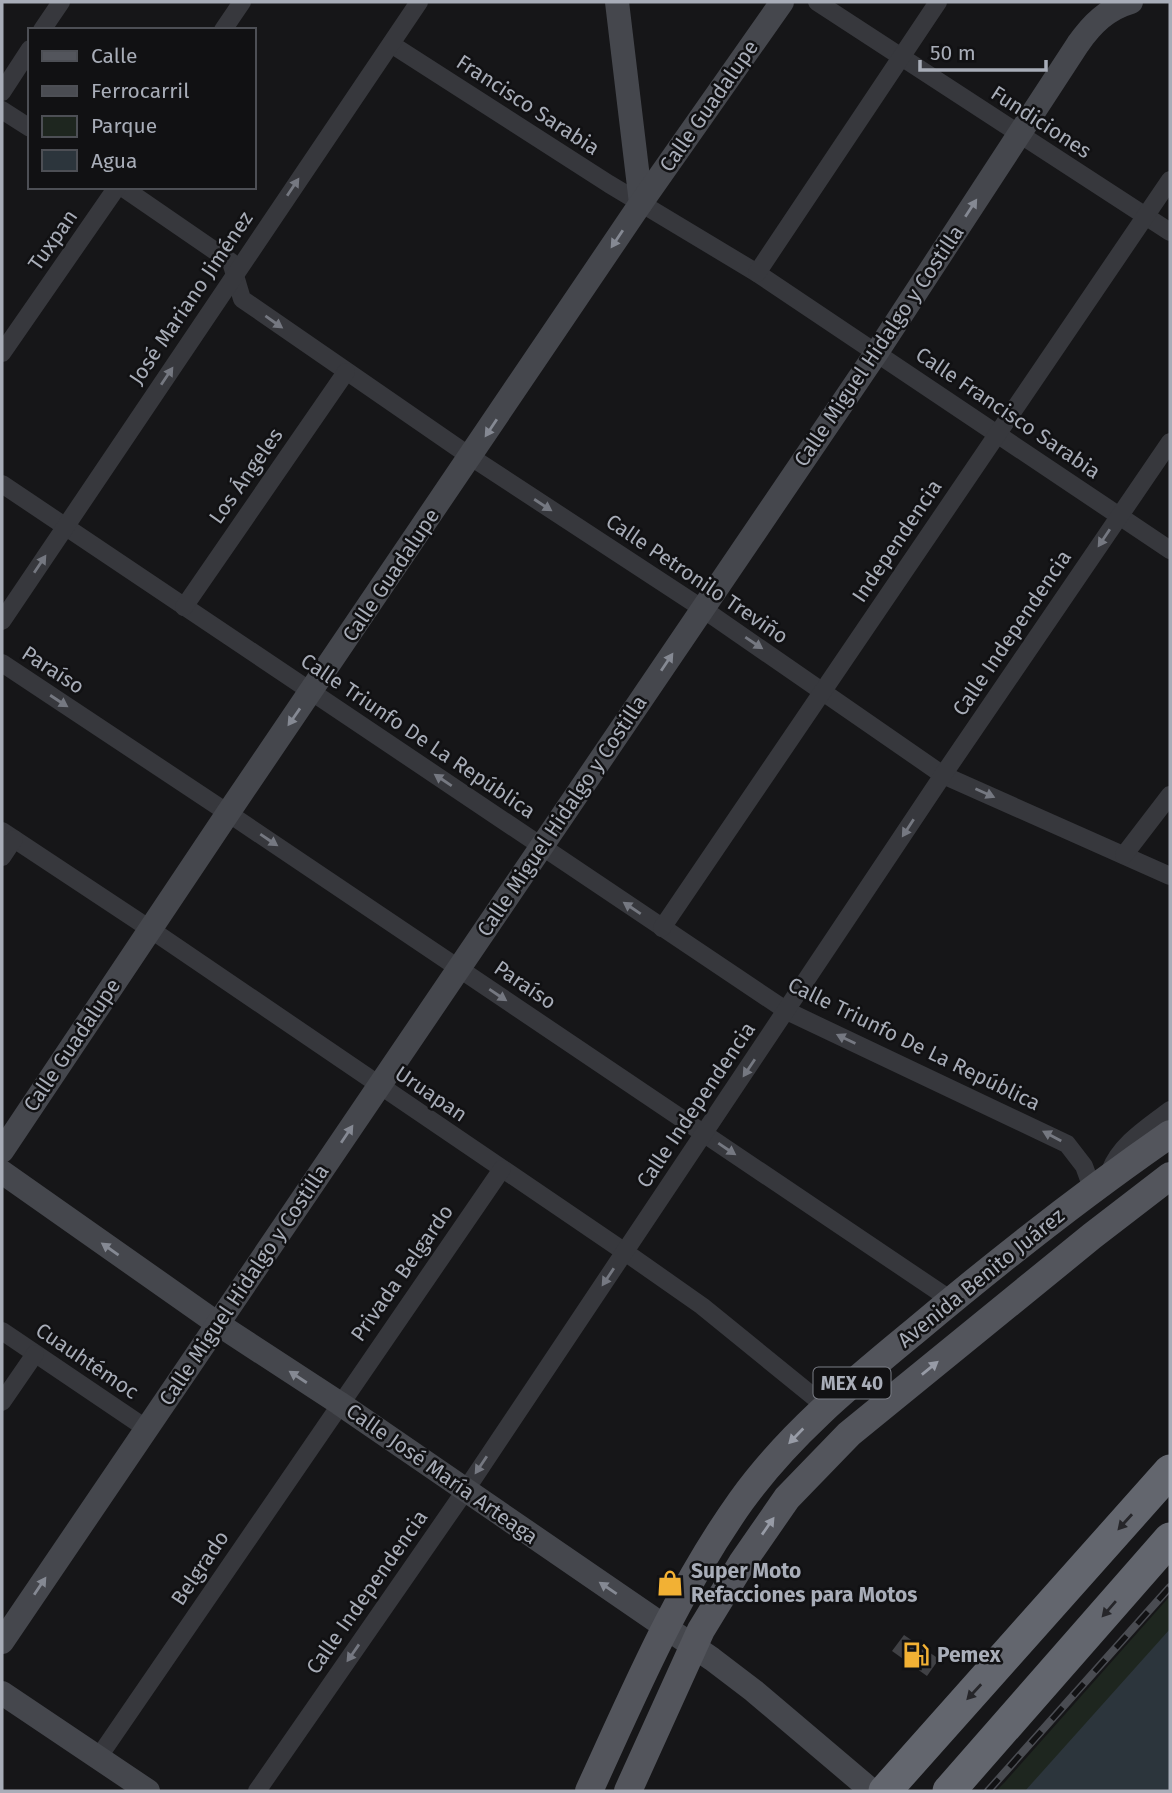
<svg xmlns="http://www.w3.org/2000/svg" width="1172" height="1793" font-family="'Fira Sans',sans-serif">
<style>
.green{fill:#1e261f}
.water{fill:#2c353c}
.building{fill:#404145}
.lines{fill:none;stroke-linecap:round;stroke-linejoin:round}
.street{stroke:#37383d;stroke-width:18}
.secondary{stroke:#45474d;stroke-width:24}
.primary{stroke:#53555c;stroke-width:28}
.highway{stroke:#63666e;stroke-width:33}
.rail-casing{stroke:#4a4c52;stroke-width:8}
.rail{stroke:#111113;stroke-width:5;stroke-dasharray:16;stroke-linecap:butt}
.oneway{fill:#757881}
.oneway2{fill:#858993}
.oneway3{fill:#979ba6}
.oneway4{fill:#26262a}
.labels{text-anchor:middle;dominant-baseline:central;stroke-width:5;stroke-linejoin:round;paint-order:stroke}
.shield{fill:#111113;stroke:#7b7e86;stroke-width:2}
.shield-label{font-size:19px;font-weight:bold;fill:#a8adb8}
.street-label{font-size:21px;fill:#a8adb8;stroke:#111113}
.poi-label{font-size:21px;font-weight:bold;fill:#a8adb8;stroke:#111113;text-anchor:start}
</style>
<rect width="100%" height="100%" fill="#161618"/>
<path class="green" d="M 1170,1596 L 1170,1791 L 996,1791 L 1004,1783 Z"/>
<path class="water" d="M 1170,1629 L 1170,1791 L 1025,1791 Z"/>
<path class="building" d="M 904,1635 L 939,1659 L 927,1676 L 892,1651 Z"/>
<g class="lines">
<g class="street">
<path d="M 817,2 L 1170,232"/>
<path d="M 42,30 L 61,2"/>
<path d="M 223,30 L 242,2"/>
<path d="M 391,44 L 609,184 L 757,273 L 1170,550"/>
<path d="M 2,92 L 30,49"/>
<path d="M 2,110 L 30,128"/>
<path d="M 122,187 L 231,262 L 242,299 L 471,457 L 703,609 L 943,775 L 1170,876"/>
<path d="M 757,273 L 938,2"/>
<path d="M 2,353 L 117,187"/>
<path d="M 2,484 L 787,1011 L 1067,1144 L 1084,1166 L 1092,1188"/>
<path d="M 184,607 L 346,372"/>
<path d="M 2,621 L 419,2"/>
<path d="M 2,663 L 228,813 L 951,1300"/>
<path d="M 2,831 L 150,929 L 625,1252 L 702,1306 L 825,1406"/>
<path d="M 1124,855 L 1170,795"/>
<path d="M 2,857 L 14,839"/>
<path d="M 662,928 L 1170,180"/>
<path d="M 1110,1171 C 1120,1144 1148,1127 1170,1110"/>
<path d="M 2,1331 L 147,1429"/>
<path d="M 2,1402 L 35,1354"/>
<path d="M 98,1758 L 502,1169"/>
<path d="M 257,1791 L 465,1491 L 943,775 L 1170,442"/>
</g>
<g class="secondary">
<path d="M 617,2 L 641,203"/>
<path d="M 2,1151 L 228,813 L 641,203 L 782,2"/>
<path d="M 2,1172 L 218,1324 L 339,1403 L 712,1659 L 754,1691 L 872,1791"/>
<path d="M 2,1642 L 877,352 L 1078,44 C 1092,24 1107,9 1131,2"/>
<path d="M 2,1693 L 148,1791"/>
</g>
<g class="primary">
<path d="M 589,1791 C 635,1691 677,1591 741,1501 C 789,1434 852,1383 915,1331 C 997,1262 1082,1195 1170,1134"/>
<path d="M 628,1791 L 701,1630 L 742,1563 L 787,1498 L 849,1434 L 1092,1236 L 1170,1176"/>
</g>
<g class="highway">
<path d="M 885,1791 L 1170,1471"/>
<path d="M 949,1791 L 1170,1539"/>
</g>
<g class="rail-casing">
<path id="rail" d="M 988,1791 L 1170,1587"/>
</g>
<use href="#rail" class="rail"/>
</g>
<defs><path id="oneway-solid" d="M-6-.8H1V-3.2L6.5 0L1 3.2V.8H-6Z" transform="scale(1.75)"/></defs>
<g class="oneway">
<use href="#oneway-solid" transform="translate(293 187) rotate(-56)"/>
<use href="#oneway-solid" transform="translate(274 322) rotate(35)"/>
<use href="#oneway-solid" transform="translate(167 376) rotate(-56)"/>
<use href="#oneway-solid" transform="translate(543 505) rotate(33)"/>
<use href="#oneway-solid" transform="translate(1104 538) rotate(124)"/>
<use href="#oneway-solid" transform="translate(40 564) rotate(-56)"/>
<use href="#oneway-solid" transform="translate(754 643) rotate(34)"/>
<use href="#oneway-solid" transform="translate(59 701) rotate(33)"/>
<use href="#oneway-solid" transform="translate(443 780) rotate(-146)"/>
<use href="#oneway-solid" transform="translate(985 793) rotate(24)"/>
<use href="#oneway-solid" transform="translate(908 828) rotate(123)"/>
<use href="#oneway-solid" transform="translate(269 840) rotate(34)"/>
<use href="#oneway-solid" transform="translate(632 908) rotate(-146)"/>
<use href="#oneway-solid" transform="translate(498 995) rotate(34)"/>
<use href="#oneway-solid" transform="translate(846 1039) rotate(-154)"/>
<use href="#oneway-solid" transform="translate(749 1068) rotate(124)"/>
<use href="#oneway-solid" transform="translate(1052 1136) rotate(-152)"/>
<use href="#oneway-solid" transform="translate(727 1149) rotate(34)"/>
<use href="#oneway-solid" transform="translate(608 1277) rotate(124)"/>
<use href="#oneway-solid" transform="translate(481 1465) rotate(124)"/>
<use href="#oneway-solid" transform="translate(353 1653) rotate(125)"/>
</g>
<g class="oneway2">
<use href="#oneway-solid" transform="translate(971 208) rotate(-57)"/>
<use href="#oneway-solid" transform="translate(617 239) rotate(124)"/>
<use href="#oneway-solid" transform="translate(491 428) rotate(124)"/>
<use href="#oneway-solid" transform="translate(667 662) rotate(-56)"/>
<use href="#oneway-solid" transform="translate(294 717) rotate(125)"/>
<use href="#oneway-solid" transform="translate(347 1134) rotate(-56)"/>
<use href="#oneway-solid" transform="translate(110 1249) rotate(-145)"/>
<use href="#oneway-solid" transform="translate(298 1377) rotate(-147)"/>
<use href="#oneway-solid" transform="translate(40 1586) rotate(-56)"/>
<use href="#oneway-solid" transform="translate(608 1588) rotate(-146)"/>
</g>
<g class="oneway3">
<use href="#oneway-solid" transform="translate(930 1368) rotate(-39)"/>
<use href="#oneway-solid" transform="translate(796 1436) rotate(134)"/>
<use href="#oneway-solid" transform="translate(768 1526) rotate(-55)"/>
</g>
<g class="oneway4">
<use href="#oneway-solid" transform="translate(1125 1522) rotate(132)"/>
<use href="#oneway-solid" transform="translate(1109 1609) rotate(131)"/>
<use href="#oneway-solid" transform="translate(974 1692) rotate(133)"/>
</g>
<defs>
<g id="shop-bare" transform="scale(2.1)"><path d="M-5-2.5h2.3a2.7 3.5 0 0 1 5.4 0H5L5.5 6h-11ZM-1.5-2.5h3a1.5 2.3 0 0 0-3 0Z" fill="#f2b134" stroke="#111113" stroke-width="2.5" paint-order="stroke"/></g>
<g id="fuel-bare" transform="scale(2.1)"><path d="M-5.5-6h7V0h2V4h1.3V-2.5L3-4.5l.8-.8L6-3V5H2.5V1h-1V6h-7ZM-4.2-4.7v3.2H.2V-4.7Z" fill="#f2b134" stroke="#111113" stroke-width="2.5" paint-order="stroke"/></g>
</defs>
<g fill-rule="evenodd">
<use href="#shop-bare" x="670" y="1583"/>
<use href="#fuel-bare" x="916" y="1655"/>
</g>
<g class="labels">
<rect class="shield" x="813.5" y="1367.5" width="77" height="31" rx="5"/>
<g class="shield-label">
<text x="852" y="1383">MEX 40</text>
</g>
<g class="street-label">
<text transform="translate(528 105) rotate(33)">Francisco Sarabia</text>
<text transform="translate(709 106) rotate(-55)">Calle Guadalupe</text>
<text transform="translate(1041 122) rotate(33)">Fundiciones</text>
<text transform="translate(53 240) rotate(-55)">Tuxpan</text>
<text transform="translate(191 298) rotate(-56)">José Mariano Jiménez</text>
<text transform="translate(879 346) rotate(-56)">Calle Miguel Hidalgo y Costilla</text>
<text transform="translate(1008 413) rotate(34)">Calle Francisco Sarabia</text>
<text transform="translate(246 476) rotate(-55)">Los Ángeles</text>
<text transform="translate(897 541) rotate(-56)">Independencia</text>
<text transform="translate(391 575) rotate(-56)">Calle Guadalupe</text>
<text transform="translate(697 579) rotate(34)">Calle Petronilo Treviño</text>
<text transform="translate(1012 633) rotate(-56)">Calle Independencia</text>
<text transform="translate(53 670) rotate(33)">Paraíso</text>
<text transform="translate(418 736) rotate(34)">Calle Triunfo De La República</text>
<text transform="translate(562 816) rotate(-56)">Calle Miguel Hidalgo y Costilla</text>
<text transform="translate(525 985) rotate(34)">Paraíso</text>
<text transform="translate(914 1044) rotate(26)">Calle Triunfo De La República</text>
<text transform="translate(72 1045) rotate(-56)">Calle Guadalupe</text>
<text transform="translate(431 1094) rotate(34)">Uruapan</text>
<text transform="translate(696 1105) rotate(-56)">Calle Independencia</text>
<text transform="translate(402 1273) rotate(-55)">Privada Belgardo</text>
<text transform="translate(981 1278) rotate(-39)">Avenida Benito Juárez</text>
<text transform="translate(244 1285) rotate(-56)">Calle Miguel Hidalgo y Costilla</text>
<text transform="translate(87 1361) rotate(34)">Cuauhtémoc</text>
<text transform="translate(442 1474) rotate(35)">Calle José María Arteaga</text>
<text transform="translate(200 1568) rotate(-56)">Belgrado</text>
<text transform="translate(367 1592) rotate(-55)">Calle Independencia</text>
</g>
<g class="poi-label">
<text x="691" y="1571">Super Moto<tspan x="691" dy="24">Refacciones para Motos</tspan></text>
<text x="937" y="1655">Pemex</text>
</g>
</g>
<rect width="1172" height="1793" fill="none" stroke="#a8adb8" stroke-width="7"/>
<rect x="28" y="28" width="228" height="161" fill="#111113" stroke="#4d4f55" stroke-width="2"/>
<rect x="42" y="51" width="35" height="10" fill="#53555c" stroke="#4d4f55" stroke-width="2"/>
<text x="91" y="63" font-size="21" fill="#a8adb8">Calle</text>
<rect x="42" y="86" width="35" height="10" fill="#4a4c52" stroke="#4d4f55" stroke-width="2"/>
<text x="91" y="98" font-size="21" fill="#a8adb8">Ferrocarril</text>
<rect x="42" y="116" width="35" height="21" fill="#1e261f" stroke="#4d4f55" stroke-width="2"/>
<text x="91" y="133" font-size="21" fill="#a8adb8">Parque</text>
<rect x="42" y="150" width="35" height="21" fill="#2c353c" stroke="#4d4f55" stroke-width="2"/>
<text x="91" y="168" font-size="21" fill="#a8adb8">Agua</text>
<path d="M920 60v10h126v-10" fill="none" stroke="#a8adb8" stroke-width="3.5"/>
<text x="930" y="60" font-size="21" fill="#a8adb8" stroke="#111113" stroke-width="5" paint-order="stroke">50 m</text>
</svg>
